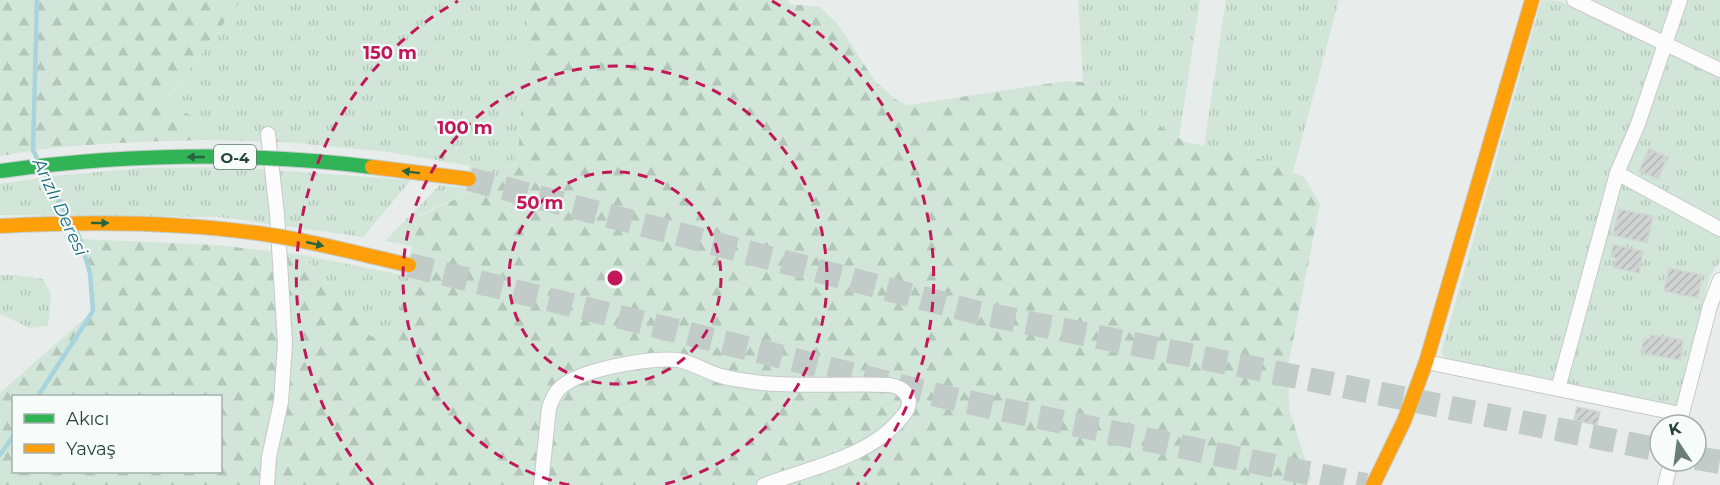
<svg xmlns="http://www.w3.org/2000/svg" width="1720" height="485" font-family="Montserrat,sans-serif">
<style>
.grass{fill:url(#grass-tufts)}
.forest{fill:url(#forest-firs);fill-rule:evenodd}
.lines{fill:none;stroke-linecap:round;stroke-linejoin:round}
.stream{stroke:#a9d4db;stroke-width:4.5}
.building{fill:url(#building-hatch);stroke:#d1d6d4;stroke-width:1.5}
.highway-tunnel{stroke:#c1cbc8;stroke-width:24;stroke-dasharray:24 12;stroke-linecap:butt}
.street-casing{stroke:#c5cac8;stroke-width:16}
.slow-casing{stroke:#c3cbc8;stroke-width:16}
.street{stroke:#fcfcfc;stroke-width:14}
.slow{stroke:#ff9f0a;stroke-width:14}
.fast-bridge-casing{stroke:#c3ccc9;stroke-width:16;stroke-linecap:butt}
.slow-bridge-casing{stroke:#c3ccc9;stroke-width:16;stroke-linecap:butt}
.fast-bridge{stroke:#30b455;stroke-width:14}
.slow-bridge{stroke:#ff9f0a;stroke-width:14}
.oneway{fill:#286442}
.ring{fill:none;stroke:#c2185b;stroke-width:3;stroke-dasharray:10 8}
.labels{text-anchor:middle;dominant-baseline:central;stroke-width:4.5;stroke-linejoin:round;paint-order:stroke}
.shield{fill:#f7fbf9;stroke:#637a73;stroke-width:1.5}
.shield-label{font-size:15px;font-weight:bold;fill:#24423a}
.water-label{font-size:18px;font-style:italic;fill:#1c6f80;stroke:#f7fbf9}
.centre{fill:#c2185b;stroke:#f7fbf9;stroke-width:3}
.ring-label{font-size:18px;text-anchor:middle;font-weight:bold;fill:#c2185b;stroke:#f7fbf9;stroke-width:4.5;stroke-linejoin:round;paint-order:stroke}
</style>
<defs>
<pattern id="grass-tufts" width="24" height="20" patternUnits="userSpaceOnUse" patternTransform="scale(1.5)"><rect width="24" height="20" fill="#d1e6d8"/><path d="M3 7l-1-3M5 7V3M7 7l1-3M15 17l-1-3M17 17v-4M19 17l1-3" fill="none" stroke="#b3c6ba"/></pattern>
<pattern id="forest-firs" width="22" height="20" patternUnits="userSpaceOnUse" patternTransform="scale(1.5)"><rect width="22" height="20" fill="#d1e6d8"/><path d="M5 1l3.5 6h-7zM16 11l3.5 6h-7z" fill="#b3c6ba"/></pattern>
<pattern id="building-hatch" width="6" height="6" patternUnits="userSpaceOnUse" patternTransform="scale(1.5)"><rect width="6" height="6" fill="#cfd4d2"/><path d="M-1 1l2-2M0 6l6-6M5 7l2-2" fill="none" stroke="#b2b7b5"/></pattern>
</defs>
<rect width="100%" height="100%" fill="#e8edeb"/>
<g class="grass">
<path d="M 241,0 L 529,0 L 519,142 L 512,173 L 417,216 L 412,246 L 385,241 L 440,185 L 468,188 L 470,166 L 388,152 L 285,142 L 205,140 L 192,116 L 165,103 Z"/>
<path d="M 1078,0 L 1200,0 L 1179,138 L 1108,93 L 1083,82 Z"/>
<path d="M 1226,0 L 1339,0 L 1293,172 L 1275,164 L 1204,146 Z"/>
<path d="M 1547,0 L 1560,1 L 1720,78 L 1720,262 L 1710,276 L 1676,407 L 1444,358 L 1441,353 L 1541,1 Z"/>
<path d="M 1593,0 L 1720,0 L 1720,61 Z"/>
<path d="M 231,167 L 411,180 L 363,237 L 220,217 L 0,215 L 0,184 L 53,176 L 142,168 Z"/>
<path d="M 303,255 L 407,276 L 395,338 L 371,337 L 360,320 L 353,303 L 325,282 Z"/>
<path d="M 0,275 L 16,275 L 43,279 L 51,294 L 48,326 L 30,328 L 0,314 Z"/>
</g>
<g class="forest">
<path d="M 0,0 L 241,0 L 165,102 L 192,116 L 205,140 C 136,142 68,143 0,156 Z"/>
<path d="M 529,0 L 788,0 L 789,4 L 820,7 L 837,23 L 875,81 L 895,99 L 908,105 L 1066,81 L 1083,82 L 1108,93 L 1185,142 L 1232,151 L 1275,164 L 1304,177 L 1320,204 L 1288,366 L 1289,409 L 1311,478 L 1307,485 L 0,485 L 0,393 L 93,311 L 90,273 L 80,239 L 218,245 L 303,255 L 325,282 L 353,303 L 360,320 L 371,337 L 395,338 L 417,217 L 512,173 L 519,142 ZM 14,396 L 220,396 L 220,472 L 14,472 Z"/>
</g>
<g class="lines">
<g class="stream">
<path d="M 37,0 L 33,150 L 37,158"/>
<path d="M 45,174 L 66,214"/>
<path d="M 38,396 L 93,311 L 90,273 L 80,239 L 75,229"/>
<path d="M 0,455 L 14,435"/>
</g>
</g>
<g class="building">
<path d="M 1649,149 L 1667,157 L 1658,179 L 1639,171 Z"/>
<path d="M 1619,209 L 1653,216 L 1647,243 L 1613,235 Z"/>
<path d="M 1613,245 L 1643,251 L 1639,273 L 1614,268 L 1616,258 L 1611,257 Z"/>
<path d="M 1669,268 L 1702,275 L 1698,298 L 1664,291 Z"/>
<path d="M 1651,335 L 1683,340 L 1680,360 L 1641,353 L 1644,339 L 1650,339 Z"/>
<path d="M 1577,407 L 1600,412 L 1597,425 L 1574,420 Z"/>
</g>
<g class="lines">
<g class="highway-tunnel">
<path d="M 469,179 L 975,312 L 1660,450"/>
<path d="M 409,265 L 957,400 L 1366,485"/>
<path d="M 1696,458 L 1720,462"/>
</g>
<g class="street-casing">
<g id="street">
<path d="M 1574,0 L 1720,70"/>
<path d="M 1617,173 L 1638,124 L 1680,0"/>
<path d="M 1426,362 L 1681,414"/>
<path d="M 1558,389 L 1617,173 L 1720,229"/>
<path d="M 1679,425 L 1710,306 L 1720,280"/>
<path d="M 267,485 L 269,457 L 281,402 L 285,343 L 277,214 L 268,134"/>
<path d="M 541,485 L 549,408 C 552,400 554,394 560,388 C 580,369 651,357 678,360 C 694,363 706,372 721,376 C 734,380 749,381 762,383 C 805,387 847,383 890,385 C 898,387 905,389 908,398 C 911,405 906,413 901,418 C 870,457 809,468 764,485"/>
<path d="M 1665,485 L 1671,461"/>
</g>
</g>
<g class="slow-casing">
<path id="slow" d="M 1373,485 L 1404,421 L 1426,362 L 1532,0"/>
</g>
<use href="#street" class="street"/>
<use href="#slow" class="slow"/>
<g class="fast-bridge-casing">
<path id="fast-bridge" d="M 0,171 C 124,154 247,151 372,167"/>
</g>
<g class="slow-bridge-casing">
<g id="slow-bridge">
<path d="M 372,167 L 469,179"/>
<path d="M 0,226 C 90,221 180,221 270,235 C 317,242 363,255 409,265"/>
</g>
</g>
<use href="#fast-bridge" class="fast-bridge"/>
<use href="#slow-bridge" class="slow-bridge"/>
</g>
<defs><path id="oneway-solid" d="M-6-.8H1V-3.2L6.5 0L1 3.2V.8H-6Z" transform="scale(1.5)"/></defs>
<g class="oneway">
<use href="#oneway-solid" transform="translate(196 157) rotate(180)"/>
<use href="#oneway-solid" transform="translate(411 172) rotate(-173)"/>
<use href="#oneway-solid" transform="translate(100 223)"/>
<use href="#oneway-solid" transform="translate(315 244) rotate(13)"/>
</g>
<g class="ring">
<circle cx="615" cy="278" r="106"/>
<path d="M569 485A212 212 0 1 1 661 485"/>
<path d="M373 485A318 318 0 0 1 458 1M772 1A318 318 0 0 1 857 485"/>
</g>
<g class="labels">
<rect class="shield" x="214" y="145" width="42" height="24" rx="4.5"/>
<g class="shield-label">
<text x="235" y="157">O-4</text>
</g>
<g class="water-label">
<text transform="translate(60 207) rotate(65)">Arızlı Deresi</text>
</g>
</g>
<circle cx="615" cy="278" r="9" class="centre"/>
<g class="ring-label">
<text x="390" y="59">150 m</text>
<text x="465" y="134">100 m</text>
<text x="540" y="209">50 m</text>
</g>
<rect x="12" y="395" width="210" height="78" fill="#f7fbf9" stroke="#a3b1ad" stroke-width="1.5"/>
<rect x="24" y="414" width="30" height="9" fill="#30b455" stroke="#a3b1ad" stroke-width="1.5"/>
<text x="66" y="425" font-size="18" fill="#24423a">Akıcı</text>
<rect x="24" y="444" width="30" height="9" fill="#ff9f0a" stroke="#a3b1ad" stroke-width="1.5"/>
<text x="66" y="455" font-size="18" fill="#24423a">Yavaş</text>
<g transform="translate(1678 443) rotate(347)"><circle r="28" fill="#f7fbf9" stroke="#a3b1ad" stroke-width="1.5"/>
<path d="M0-4.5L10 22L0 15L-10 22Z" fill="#697e78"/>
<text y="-9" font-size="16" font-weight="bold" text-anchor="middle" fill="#24423a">K</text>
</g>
</svg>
